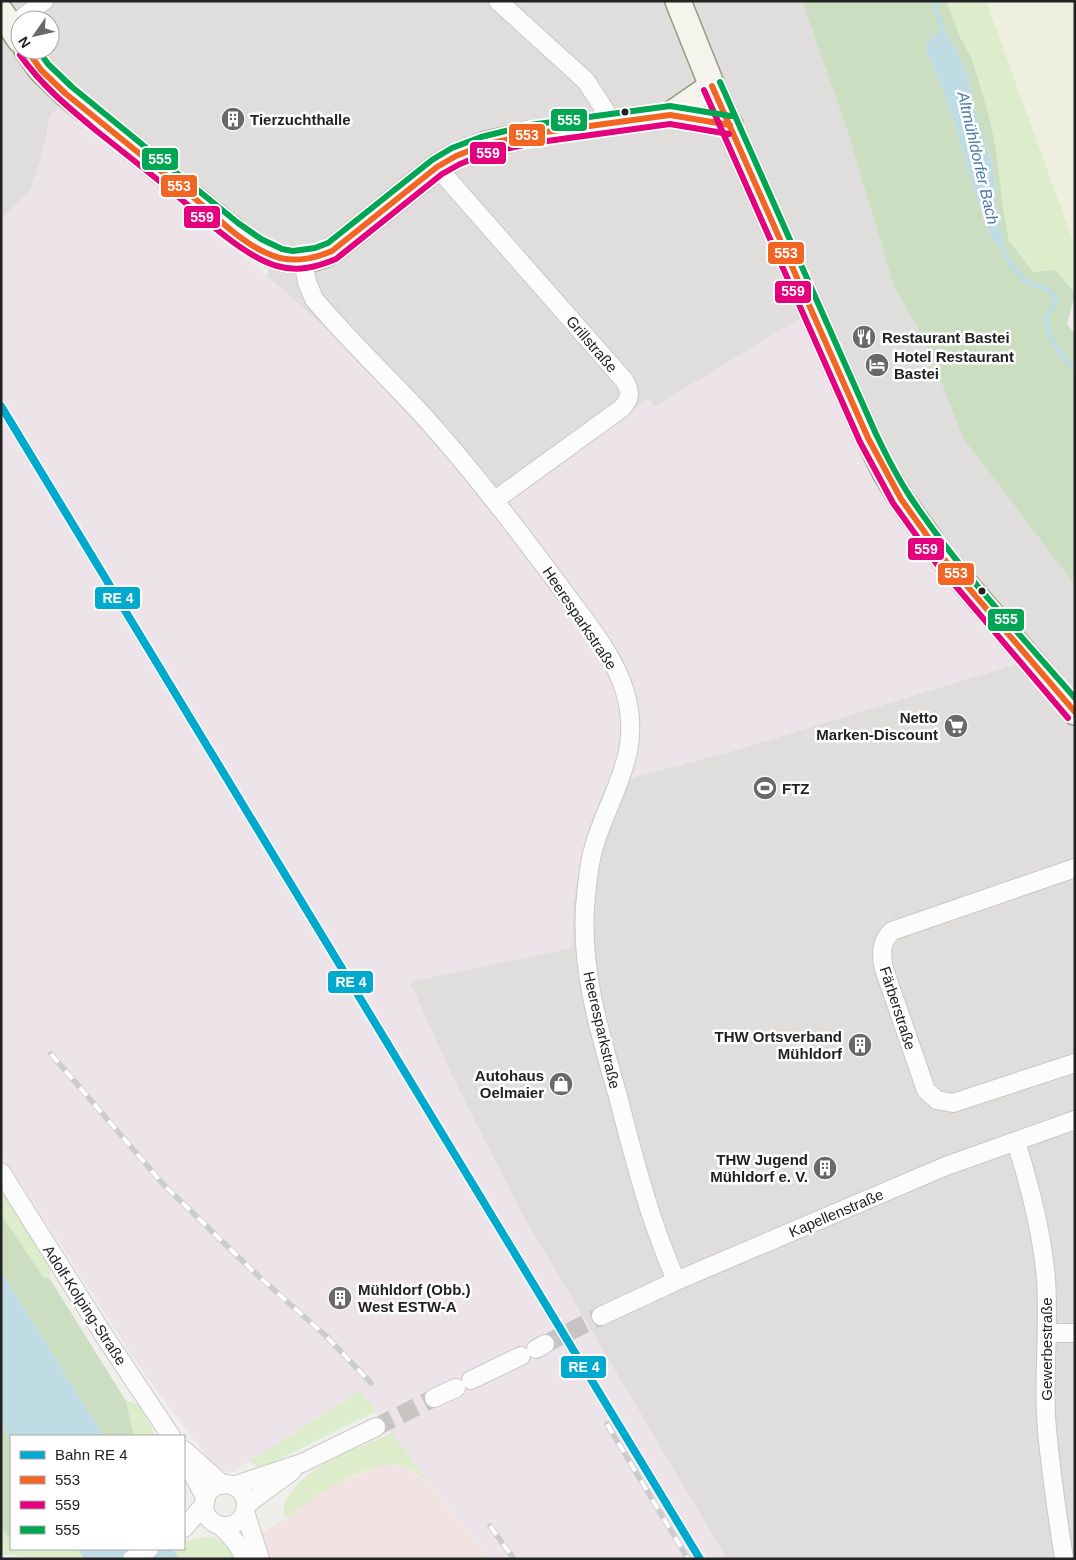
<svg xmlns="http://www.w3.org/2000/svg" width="1076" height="1560" font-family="Arial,sans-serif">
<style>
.residential{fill:#dfdedc;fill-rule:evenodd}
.commercial{fill:#f1e3e1}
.industrial{fill:#ede4e9}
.farmland{fill:#efefdf}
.grass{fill:#ddeccb}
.forest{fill:#cbdec1;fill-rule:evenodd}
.parking{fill:#e0dfde}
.water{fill:#bfdbe3}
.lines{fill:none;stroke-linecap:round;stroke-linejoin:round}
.stream{stroke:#bfdbe3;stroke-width:4.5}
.street-tunnel{stroke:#c7c5c3;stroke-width:18;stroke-dasharray:18 9;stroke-linecap:butt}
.street-casing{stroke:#c9c8c7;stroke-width:20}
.secondary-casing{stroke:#999a82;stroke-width:28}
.street{stroke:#fdfcfc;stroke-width:18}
.secondary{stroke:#f4f4ed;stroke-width:25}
.rail-casing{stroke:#ccc;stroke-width:5.5}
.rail{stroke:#fff;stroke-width:4;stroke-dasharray:11;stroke-linecap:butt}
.bus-1-casing{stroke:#fff;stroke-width:10}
.bus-2-casing{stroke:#fff;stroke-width:10}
.bus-3-casing{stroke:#fff;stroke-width:10}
.bus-1{stroke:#f26522;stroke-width:6}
.bus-2{stroke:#e5007d;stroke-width:6}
.bus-3{stroke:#00a651;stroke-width:6}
.rail-1-casing{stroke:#fff;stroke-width:11}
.rail-1{stroke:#00a9ce;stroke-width:8}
.bus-dot{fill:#222;stroke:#fff;stroke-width:2}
.labels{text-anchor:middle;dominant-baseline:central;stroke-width:5;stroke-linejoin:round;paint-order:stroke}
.poi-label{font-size:15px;font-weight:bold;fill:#222;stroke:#fff;text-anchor:start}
.street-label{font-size:15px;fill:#222;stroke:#fff}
.water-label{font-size:16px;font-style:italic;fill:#4a7aab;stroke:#fff}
.line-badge{stroke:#fff;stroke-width:2}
.badge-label{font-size:14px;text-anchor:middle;font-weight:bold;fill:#fff}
</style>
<rect width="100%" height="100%" fill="#f0eeeb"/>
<path class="residential" d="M 1,1 L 802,1 L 846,127 L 894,286 L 925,341 L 1075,585 L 1075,1559 L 727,1559 L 523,1216 L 455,1082 L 409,981 L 572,948 L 573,901 L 583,849 L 605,785 L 729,752 L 1016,664 L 936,570 L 890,505 L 851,429 L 801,318 L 654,407 L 648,399 L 491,514 L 459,472 L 338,339 L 267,276 L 274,242 L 248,225 L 77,87 L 50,116 L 42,156 L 30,191 L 1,220 ZM 20,20 L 50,20 L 50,50 L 20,50 Z"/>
<path class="commercial" d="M 381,1465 L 403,1465 L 429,1484 L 490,1559 L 236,1559 L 230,1549 L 288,1518 L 299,1507 L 330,1487 Z"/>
<path class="industrial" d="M 63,102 L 241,253 L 338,339 L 459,472 L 491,514 L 649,399 L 655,407 L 801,318 L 851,429 L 890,505 L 936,570 L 1016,664 L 729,752 L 605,785 L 583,849 L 573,901 L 572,948 L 410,982 L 455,1082 L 523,1216 L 727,1559 L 490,1559 L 429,1484 L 360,1391 L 233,1472 L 217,1470 L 142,1371 L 1,1153 L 1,220 L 30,191 L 42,156 L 50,116 Z"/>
<path class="farmland" d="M 986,1 L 1075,1 L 1075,246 Z"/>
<g class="grass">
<path d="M 946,1 L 986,1 L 1075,246 L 1075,294 L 1056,270 L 1033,272 L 1009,241 L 1003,208 L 996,149 L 988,112 L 972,59 L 961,39 Z"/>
<path d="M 1,1188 L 50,1268 L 50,1279 L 43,1277 L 1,1214 Z"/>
<path d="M 360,1391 L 376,1411 L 262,1468 L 258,1468 L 250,1461 Z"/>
<path d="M 126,1401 L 138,1404 L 156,1436 L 134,1436 Z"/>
<path d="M 392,1433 L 429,1484 C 423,1479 408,1466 401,1465 C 369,1460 310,1497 288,1518 L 283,1513 C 284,1509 284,1502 287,1498 C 310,1463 355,1450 392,1433 Z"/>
<path d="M 1,1525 L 8,1537 L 11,1538 L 11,1549 L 78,1549 L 84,1559 L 31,1559 L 11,1554 L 1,1555 Z"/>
<path d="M 211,1537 L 224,1542 L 236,1559 L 179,1559 L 174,1550 L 184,1549 L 184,1542 L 197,1538 Z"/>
</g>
<g class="forest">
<path d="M 802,1 L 946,1 L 961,39 L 972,59 L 988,112 L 996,149 L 1003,208 L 1009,241 L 1033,272 L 1056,270 L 1075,294 L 1067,324 L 1075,334 L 1075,585 L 964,439 L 925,341 L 894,286 L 846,127 ZM 955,46 L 967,75 L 979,125 L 992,163 L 996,190 L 996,207 L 1006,256 L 991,237 L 976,195 L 948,103 L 925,48 Z"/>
<path d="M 1,1214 L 43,1277 L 50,1279 L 126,1401 L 134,1436 L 104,1436 L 1,1272 Z"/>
<path d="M 1,1424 L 11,1440 L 11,1538 L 8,1537 L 1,1525 Z"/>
</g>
<g class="parking">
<path d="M 717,145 L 722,152 L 740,190 L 722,198 L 701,152 Z"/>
<path d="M 778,269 L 800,314 L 753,343 L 728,301 Z"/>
<path d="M 1019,669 L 1072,744 L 990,771 L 964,686 L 982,683 Z"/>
<path d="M 838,723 L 900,906 L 894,909 L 883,927 L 847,937 L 841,923 L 831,926 L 777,768 L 785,739 Z"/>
<path d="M 1034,1300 L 1034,1338 L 1010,1339 L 986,1347 L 973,1310 L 1000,1303 Z"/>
</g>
<g class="water">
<path d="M 943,29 L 955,46 L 967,75 L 979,125 L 992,163 L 996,190 L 996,207 L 1007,258 L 991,237 L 976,195 L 948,103 L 925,48 L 932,37 Z"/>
<path d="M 1,1272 L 104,1436 L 11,1436 L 11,1440 L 1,1424 Z"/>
<path d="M 78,1549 L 173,1549 L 179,1559 L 84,1559 Z"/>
</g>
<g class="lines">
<g class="stream">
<path d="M 933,1 L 944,33"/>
<path d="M 1004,252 C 1010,263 1018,277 1030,283 C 1043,289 1049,286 1057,300 L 1045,319 C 1051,339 1058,356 1075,369"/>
</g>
<g class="street-tunnel">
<path d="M 545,1344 L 601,1316"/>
<path d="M 376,1427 L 434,1398"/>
</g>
<g class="street-casing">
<g id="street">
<path d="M 498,1 L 586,81 L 606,112 L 610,123"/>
<path d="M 11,27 L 44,1"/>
<path d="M 437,167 L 624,380 C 631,391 631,398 622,408 L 495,500"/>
<path d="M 303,261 L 307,282 L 314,299 C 350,342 391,380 429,422 C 476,475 519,531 561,588 C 584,620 614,654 625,692 C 642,750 615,785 597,837 C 589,859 587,884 585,908 C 581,975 601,1036 619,1100 C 630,1143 641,1187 656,1229 C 662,1246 669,1264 676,1281"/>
<path d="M 1075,868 L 892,931 C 880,942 881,955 884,969 L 926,1090 L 937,1100 L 953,1103 L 1075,1063"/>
<path d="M 1016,1142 C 1030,1186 1042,1232 1046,1279 C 1049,1324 1044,1370 1046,1416 C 1049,1464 1057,1511 1064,1559"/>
<path d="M 1,1172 L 103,1334 L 171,1436"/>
<path d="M 601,1316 L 676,1281 L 946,1166 L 1075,1120"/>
<path d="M 1047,1333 L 1075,1333"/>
<path d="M 536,1349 L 545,1344"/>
<path d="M 471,1380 L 521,1356"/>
<path d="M 434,1398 L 456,1388"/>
<path d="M 184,1450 L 223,1485"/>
<path d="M 184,1457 L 206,1499"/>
<circle cx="225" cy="1505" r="21"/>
<path d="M 233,1486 L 302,1463 L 376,1427"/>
<path d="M 246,1505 L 292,1471"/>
<path d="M 245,1512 L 260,1559"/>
<path d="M 221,1526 L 235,1541 L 246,1559"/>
<path d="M 184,1528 L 205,1504"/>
<path d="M 132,1559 L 149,1549"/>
</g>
</g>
<g class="secondary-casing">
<g id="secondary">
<path d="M 678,1 L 712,86 L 868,438 L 885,472 L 901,499 L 926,534 L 943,558 L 1075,712"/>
<path d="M 1,12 L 20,40"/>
<path d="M 27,50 L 41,70 L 66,94 L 233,230 C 264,255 293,271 332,251 L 437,167 L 456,156 L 484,145 L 531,134 L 670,115 L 730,125"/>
<path d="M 670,115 L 712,86"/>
</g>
</g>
<use href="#street" class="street"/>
<use href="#secondary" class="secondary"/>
<g class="rail-casing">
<g id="rail">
<path d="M 51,1054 L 163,1184 L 255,1273 L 326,1336 L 371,1383"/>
<path d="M 607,1424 L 688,1559"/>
<path d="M 490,1526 L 514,1559"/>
</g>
</g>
<use href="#rail" class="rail"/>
<g class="bus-1-casing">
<g id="bus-1">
<path d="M 27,50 L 41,70 L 66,94 C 108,128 151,163 193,197 C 219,219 247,249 280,258 C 299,262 315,258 332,251 L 437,167 L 456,156 L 484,145 L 531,134 L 670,115 L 730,125"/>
<path d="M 712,86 L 868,438 L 901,499 L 943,558 L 1075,712"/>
</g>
</g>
<g class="bus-2-casing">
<g id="bus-2">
<path d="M 20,55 C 43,87 68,107 98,132 C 122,151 146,170 169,189 C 198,213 242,256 277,266 C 298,272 317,267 336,259 L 442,174 L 460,164 L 487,153 L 533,143 L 670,124 L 729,134"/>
<path d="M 704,90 L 860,442 L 893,503 L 936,563 L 1068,718"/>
</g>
</g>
<g class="bus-3-casing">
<g id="bus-3">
<path d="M 38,50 L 48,64 L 72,87 L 238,223 L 261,239 L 282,249 L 293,251 L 315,248 L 328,243 L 432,160 L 452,148 L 481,137 L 530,125 L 670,106 L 731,116"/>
<path d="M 720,82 L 876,434 C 886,455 896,475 909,495 C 957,568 1018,632 1075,698"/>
</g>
</g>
<use href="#bus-1" class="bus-1"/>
<use href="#bus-2" class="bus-2"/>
<use href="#bus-3" class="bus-3"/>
<g class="rail-1-casing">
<path id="rail-1" d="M 1,406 L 700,1559"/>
</g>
<use href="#rail-1" class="rail-1"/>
</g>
<defs>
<g id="building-disc" transform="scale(1.25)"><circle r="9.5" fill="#6a6968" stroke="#fff"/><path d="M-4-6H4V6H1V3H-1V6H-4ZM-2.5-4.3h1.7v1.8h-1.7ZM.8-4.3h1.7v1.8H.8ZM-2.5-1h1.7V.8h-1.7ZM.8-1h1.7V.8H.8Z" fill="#fff"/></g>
<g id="restaurant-disc" transform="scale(1.25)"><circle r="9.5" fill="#6a6968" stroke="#fff"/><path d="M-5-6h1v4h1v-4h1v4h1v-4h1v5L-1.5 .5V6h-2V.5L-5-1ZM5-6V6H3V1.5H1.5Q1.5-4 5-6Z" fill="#fff"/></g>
<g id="hotel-disc" transform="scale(1.25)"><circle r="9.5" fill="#6a6968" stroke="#fff"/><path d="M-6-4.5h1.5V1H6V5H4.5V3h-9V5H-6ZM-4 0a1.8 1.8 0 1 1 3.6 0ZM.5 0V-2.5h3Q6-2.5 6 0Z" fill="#fff"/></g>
<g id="supermarket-disc" transform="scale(1.25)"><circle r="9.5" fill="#6a6968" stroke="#fff"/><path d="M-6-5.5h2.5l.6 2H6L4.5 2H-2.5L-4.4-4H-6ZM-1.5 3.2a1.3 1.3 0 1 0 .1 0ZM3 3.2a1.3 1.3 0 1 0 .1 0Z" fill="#fff"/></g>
<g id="stadium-disc" transform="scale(1.25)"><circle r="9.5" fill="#6a6968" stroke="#fff"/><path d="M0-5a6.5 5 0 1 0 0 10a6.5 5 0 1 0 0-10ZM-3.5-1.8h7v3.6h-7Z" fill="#fff"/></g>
<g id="shop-disc" transform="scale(1.25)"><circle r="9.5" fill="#6a6968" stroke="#fff"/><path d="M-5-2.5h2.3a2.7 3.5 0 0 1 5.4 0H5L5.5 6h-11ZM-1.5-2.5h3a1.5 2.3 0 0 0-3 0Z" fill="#fff"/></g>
</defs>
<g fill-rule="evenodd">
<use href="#building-disc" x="233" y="119"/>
<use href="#restaurant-disc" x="864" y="337"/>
<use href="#hotel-disc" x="877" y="365"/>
<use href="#supermarket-disc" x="956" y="726"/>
<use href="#stadium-disc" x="765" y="788"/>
<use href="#building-disc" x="860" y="1045"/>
<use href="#shop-disc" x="561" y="1084"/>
<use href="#building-disc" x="825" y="1168"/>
<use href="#building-disc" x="340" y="1298"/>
</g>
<g class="bus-dot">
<circle cx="625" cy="112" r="4.5"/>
<circle cx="982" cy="591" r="4.5"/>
</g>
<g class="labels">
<g class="poi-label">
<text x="250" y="119">Tierzuchthalle</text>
<text x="882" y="337">Restaurant Bastei</text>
<text x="894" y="356">Hotel Restaurant<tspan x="894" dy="17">Bastei</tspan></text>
<text x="938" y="717" text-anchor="end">Netto<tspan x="938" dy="17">Marken-Discount</tspan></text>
<text x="782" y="788">FTZ</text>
<text x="842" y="1036" text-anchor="end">THW Ortsverband<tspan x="842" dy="17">Mühldorf</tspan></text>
<text x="544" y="1075" text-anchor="end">Autohaus<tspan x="544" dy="17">Oelmaier</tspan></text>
<text x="808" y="1159" text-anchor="end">THW Jugend<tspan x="808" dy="17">Mühldorf e. V.</tspan></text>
<text x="358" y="1289">Mühldorf (Obb.)<tspan x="358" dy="17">West ESTW-A</tspan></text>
</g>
<g class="street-label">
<text transform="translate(592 344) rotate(49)">Grillstraße</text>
<text transform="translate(580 618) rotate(56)">Heeresparkstraße</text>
<text transform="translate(898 1008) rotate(72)">Färberstraße</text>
<text transform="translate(602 1030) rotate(77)">Heeresparkstraße</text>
<text transform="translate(836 1213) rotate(-23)">Kapellenstraße</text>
<text transform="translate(85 1305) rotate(57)">Adolf-Kolping-Straße</text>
<text transform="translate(1046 1349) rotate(-90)">Gewerbestraße</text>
</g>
<g class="water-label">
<text transform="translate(978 158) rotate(77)">Altmühldorfer Bach</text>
</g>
</g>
<g class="line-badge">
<rect x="550" y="108" width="38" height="24" rx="5" fill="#00a651"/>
<rect x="508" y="123" width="38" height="24" rx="5" fill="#f26522"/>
<rect x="469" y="141" width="38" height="24" rx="5" fill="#e5007d"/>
<rect x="141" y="147" width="38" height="24" rx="5" fill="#00a651"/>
<rect x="160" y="174" width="38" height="24" rx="5" fill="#f26522"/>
<rect x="183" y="205" width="38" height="24" rx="5" fill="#e5007d"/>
<rect x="767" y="241" width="38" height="24" rx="5" fill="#f26522"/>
<rect x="774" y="280" width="38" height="24" rx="5" fill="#e5007d"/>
<rect x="907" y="537" width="38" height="24" rx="5" fill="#e5007d"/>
<rect x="937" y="562" width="38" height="24" rx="5" fill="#f26522"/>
<rect x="94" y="586" width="47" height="24" rx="5" fill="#00a9ce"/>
<rect x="987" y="608" width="38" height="24" rx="5" fill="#00a651"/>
<rect x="327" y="970" width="47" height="24" rx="5" fill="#00a9ce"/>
<rect x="560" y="1355" width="47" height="24" rx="5" fill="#00a9ce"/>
</g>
<g class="badge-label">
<text x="569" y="125">555</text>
<text x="527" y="140">553</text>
<text x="488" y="158">559</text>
<text x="160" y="164">555</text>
<text x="179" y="191">553</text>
<text x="202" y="222">559</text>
<text x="786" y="258">553</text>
<text x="793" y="296">559</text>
<text x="926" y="554">559</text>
<text x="956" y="578">553</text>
<text x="118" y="603">RE 4</text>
<text x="1006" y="624">555</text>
<text x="351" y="987">RE 4</text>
<text x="584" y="1372">RE 4</text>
</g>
<rect width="1076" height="1560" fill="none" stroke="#222222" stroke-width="5"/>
<rect x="10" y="1435" width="175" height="115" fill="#ffffff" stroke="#a7a7a7"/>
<rect x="20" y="1451" width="25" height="8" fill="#00a9ce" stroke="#a7a7a7"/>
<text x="55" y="1460" font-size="15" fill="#222222">Bahn RE 4</text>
<rect x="20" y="1476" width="25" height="8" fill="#f26522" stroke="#a7a7a7"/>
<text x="55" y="1485" font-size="15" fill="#222222">553</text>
<rect x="20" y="1501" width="25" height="8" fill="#e5007d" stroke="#a7a7a7"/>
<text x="55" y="1510" font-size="15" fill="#222222">559</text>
<rect x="20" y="1526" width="25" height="8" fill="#00a651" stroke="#a7a7a7"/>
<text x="55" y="1535" font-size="15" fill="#222222">555</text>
<g transform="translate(35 35) rotate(236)"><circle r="24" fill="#ffffff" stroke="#a7a7a7"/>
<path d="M0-4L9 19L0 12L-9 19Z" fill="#6a6968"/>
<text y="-8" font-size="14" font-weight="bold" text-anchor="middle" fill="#222222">N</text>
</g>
</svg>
